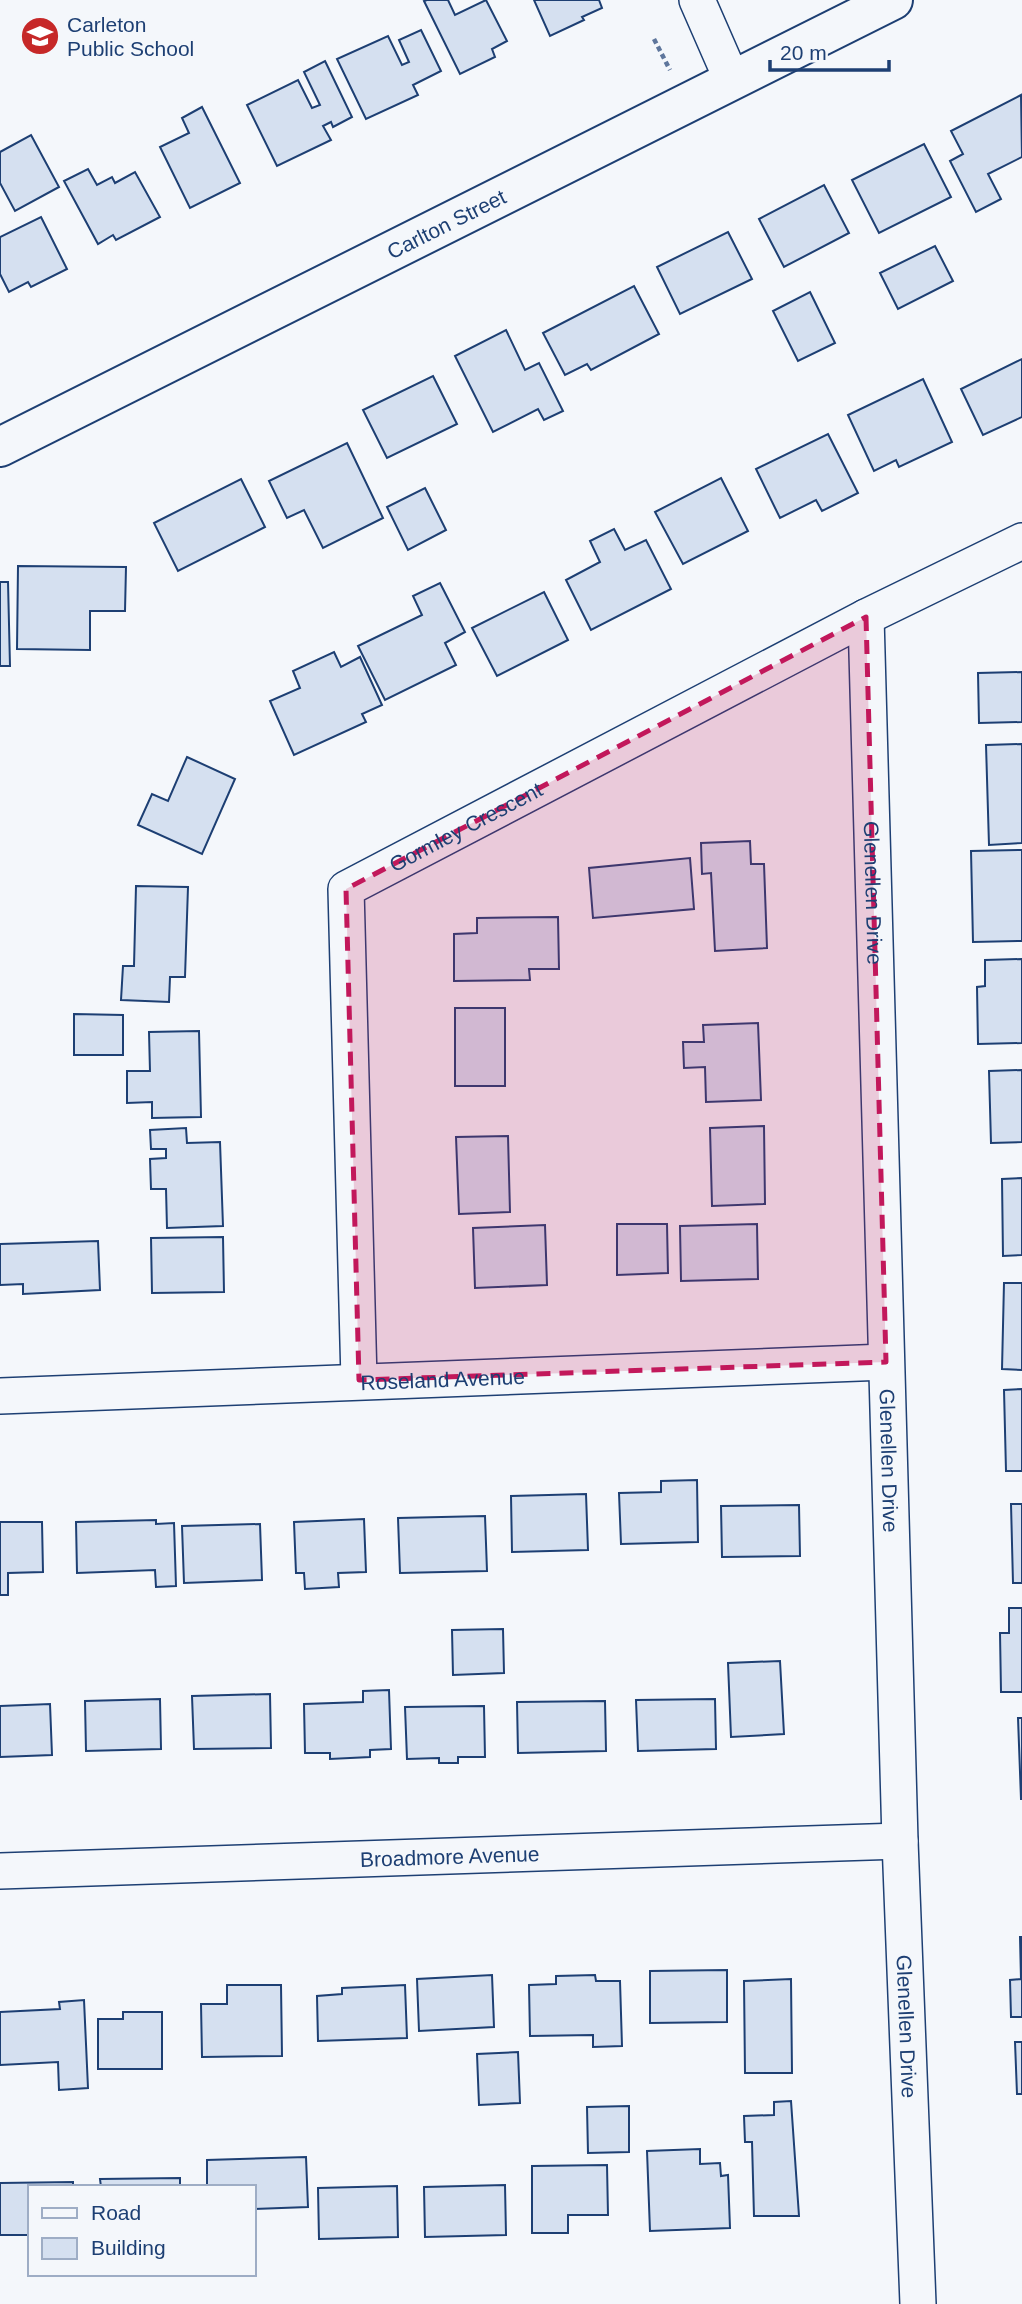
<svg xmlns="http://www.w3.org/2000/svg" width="1022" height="2304" font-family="Helvetica,sans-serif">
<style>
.building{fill:#d5e0f0;stroke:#1d3f73;stroke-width:2}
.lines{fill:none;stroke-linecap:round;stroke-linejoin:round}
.minor-casing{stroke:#1d3f73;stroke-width:38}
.secondary-casing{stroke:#1d3f73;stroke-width:42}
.path{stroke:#5e769c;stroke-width:4.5;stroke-dasharray:5 3.5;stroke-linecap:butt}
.minor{stroke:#f4f7fb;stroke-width:35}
.secondary{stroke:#f4f7fb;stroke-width:38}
.marked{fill:#c2185b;fill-opacity:0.2;stroke:#c2185b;stroke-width:5;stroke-dasharray:14 9;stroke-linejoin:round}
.labels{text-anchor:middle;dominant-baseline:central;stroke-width:5;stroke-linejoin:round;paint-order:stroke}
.poi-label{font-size:21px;fill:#1d3f73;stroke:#f4f7fb;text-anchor:start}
.street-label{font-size:21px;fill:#1d3f73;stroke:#f4f7fb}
</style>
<rect width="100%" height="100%" fill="#f4f7fb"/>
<g class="building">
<path d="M 427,0 L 448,0 L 455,15 L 486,0 L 507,41 L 492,49 L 495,57 L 460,74 L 424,1 Z"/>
<path d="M 534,0 L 599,0 L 602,8 L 582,17 L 584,20 L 550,36 Z"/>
<path d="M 421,30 L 441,71 L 413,85 L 418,95 L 366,119 L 337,59 L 388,36 L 402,65 L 409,62 L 399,40 Z"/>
<path d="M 325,61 L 352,117 L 333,127 L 331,122 L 323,126 L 331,140 L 277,166 L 247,105 L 298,80 L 312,108 L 320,105 L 304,72 Z"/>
<path d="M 1021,95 L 1022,157 L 988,174 L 1001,199 L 976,212 L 950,161 L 963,154 L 951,131 Z"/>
<path d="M 202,107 L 240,183 L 190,208 L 160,147 L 189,133 L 182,118 Z"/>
<path d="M 31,135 L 59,187 L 15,211 L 0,183 L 0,152 Z"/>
<path d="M 924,144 L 951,197 L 879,233 L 852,180 Z"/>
<path d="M 88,169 L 97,185 L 112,177 L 115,183 L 135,172 L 160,217 L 116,240 L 113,235 L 98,244 L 64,181 Z"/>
<path d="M 824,185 L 849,233 L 784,267 L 759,219 Z"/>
<path d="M 41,217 L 67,269 L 31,287 L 28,282 L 9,292 L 0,274 L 0,237 Z"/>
<path d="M 728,232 L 752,279 L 680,314 L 657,267 Z"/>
<path d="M 935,246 L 953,281 L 898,309 L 880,273 Z"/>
<path d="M 634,286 L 659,334 L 591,370 L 587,364 L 565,375 L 543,333 Z"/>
<path d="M 810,292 L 835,343 L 798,361 L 773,311 Z"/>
<path d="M 506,330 L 525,370 L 539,363 L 563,411 L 544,420 L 538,409 L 493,432 L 455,356 Z"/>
<path d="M 1022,359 L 1022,417 L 983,435 L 961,389 Z"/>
<path d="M 433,376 L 457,424 L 387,458 L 363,410 Z"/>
<path d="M 923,379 L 952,442 L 899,467 L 896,460 L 874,471 L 848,415 Z"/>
<path d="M 828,434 L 858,493 L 822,511 L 816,500 L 780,518 L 756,469 Z"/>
<path d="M 347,443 L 383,518 L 323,548 L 304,510 L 287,518 L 269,481 Z"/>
<path d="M 721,478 L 748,531 L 683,564 L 655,512 Z"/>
<path d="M 241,479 L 265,527 L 178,571 L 154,523 Z"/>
<path d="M 425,488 L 446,530 L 408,550 L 387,507 Z"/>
<path d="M 614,529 L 625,550 L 646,540 L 671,589 L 591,630 L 566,580 L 600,562 L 590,541 Z"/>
<path d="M 18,566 L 126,567 L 125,611 L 90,611 L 90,650 L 17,649 Z"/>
<path d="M 0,582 L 8,582 L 10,666 L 0,666 Z"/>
<path d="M 440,583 L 465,632 L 445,643 L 456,665 L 385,700 L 358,646 L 422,615 L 413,596 Z"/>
<path d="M 544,592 L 568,640 L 497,676 L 472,628 Z"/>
<path d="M 334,652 L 341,667 L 360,657 L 382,705 L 362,714 L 366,722 L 294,755 L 270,701 L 300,688 L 293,671 Z"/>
<path d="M 1022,672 L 1022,722 L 979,723 L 978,673 Z"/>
<path d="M 1022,744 L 1022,843 L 989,845 L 986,745 Z"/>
<path d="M 187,757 L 235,779 L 202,854 L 138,825 L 152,794 L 168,801 Z"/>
<path d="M 750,841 L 751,864 L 764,864 L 767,948 L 715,951 L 711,873 L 702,874 L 701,843 Z"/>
<path d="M 1022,850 L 1022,941 L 973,942 L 971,851 Z"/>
<path d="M 690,858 L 694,909 L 593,918 L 589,868 Z"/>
<path d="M 136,886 L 188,887 L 185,977 L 170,977 L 169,1002 L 121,1000 L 123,966 L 134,966 Z"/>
<path d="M 558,917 L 559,969 L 529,969 L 530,980 L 454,981 L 454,934 L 477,933 L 477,918 Z"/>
<path d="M 1022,959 L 1022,1043 L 978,1044 L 977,987 L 985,986 L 985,960 Z"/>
<rect x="455" y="1008" width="50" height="78"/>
<path d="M 74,1014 L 123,1015 L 123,1055 L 74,1055 Z"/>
<path d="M 758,1023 L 761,1100 L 706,1102 L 705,1067 L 684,1068 L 683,1042 L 704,1042 L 703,1025 Z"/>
<path d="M 199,1031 L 201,1117 L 152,1118 L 152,1102 L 127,1103 L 127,1071 L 150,1071 L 149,1032 Z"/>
<path d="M 1022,1070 L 1022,1142 L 991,1143 L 989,1071 Z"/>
<path d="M 764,1126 L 765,1204 L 712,1206 L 710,1128 Z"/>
<path d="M 186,1128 L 187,1143 L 220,1142 L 223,1226 L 167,1228 L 166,1189 L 151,1189 L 150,1159 L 166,1158 L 166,1149 L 151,1149 L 150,1130 Z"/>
<path d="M 508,1136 L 510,1212 L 459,1214 L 456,1137 Z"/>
<path d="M 1022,1178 L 1022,1255 L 1003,1256 L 1002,1179 Z"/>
<path d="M 617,1224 L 667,1224 L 668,1273 L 617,1275 Z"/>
<path d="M 757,1224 L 758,1279 L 681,1281 L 680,1226 Z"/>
<path d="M 545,1225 L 547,1285 L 475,1288 L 473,1228 Z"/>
<path d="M 223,1237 L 224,1292 L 152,1293 L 151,1238 Z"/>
<path d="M 98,1241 L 100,1290 L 23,1294 L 23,1284 L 0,1285 L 0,1244 Z"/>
<path d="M 1004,1283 L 1022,1283 L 1022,1370 L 1002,1369 Z"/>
<path d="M 1022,1389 L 1022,1471 L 1006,1471 L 1004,1390 Z"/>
<path d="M 697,1480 L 698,1542 L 621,1544 L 619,1493 L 661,1492 L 661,1481 Z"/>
<path d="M 586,1494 L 588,1550 L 512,1552 L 511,1496 Z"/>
<path d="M 1011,1504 L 1022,1504 L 1022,1583 L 1013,1583 Z"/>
<path d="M 799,1505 L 800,1556 L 722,1557 L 721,1506 Z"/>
<path d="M 485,1516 L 487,1571 L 400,1573 L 398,1518 Z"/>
<path d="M 364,1519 L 366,1572 L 338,1573 L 339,1587 L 305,1589 L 304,1573 L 296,1573 L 294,1522 Z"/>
<path d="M 156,1520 L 156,1524 L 174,1523 L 176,1586 L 156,1587 L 155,1570 L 77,1573 L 76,1522 Z"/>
<path d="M 0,1522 L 42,1522 L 43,1572 L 8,1573 L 8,1595 L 0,1595 Z"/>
<path d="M 260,1524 L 262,1580 L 184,1583 L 182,1526 Z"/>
<path d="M 1009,1608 L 1022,1608 L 1022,1692 L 1001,1692 L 1000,1633 L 1009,1633 Z"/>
<path d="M 503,1629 L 504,1673 L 453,1675 L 452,1630 Z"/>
<path d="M 780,1661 L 784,1734 L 731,1737 L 728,1663 Z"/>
<path d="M 389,1690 L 391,1749 L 370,1750 L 370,1757 L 330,1759 L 330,1753 L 305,1753 L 304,1704 L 363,1702 L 363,1691 Z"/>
<path d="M 270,1694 L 271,1748 L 194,1749 L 192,1696 Z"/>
<path d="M 160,1699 L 161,1749 L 86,1751 L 85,1701 Z"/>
<path d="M 715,1699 L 716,1749 L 638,1751 L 636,1700 Z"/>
<path d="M 605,1701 L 606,1751 L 518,1753 L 517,1702 Z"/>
<path d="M 50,1704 L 52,1755 L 0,1757 L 0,1706 Z"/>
<path d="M 484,1706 L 485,1757 L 458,1757 L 458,1763 L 439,1763 L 439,1758 L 407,1759 L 405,1707 Z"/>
<path d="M 1018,1718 L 1022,1718 L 1022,1799 L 1021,1799 Z"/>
<path d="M 1020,1937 L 1022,1937 L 1022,2017 L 1011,2017 L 1010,1980 L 1021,1979 Z"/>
<path d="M 727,1970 L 727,2022 L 650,2023 L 650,1971 Z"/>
<path d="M 492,1975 L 494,2027 L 419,2031 L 417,1979 Z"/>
<path d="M 595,1975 L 596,1981 L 620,1981 L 622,2046 L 593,2047 L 593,2035 L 530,2036 L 529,1985 L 556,1984 L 556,1976 Z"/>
<path d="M 791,1979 L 792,2073 L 745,2073 L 744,1981 Z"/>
<path d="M 227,1985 L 281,1985 L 282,2056 L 202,2057 L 201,2004 L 227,2004 Z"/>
<path d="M 405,1985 L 407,2038 L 318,2041 L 317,1996 L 342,1994 L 342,1988 Z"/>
<path d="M 84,2000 L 88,2088 L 59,2090 L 58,2062 L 0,2065 L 0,2012 L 60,2009 L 59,2002 Z"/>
<path d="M 123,2012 L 162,2012 L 162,2069 L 98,2069 L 98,2019 L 123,2019 Z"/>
<path d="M 1015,2042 L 1022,2042 L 1022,2094 L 1017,2094 Z"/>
<path d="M 518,2052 L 520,2103 L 479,2105 L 477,2054 Z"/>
<path d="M 791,2101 L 799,2216 L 754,2216 L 752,2142 L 745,2142 L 744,2116 L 774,2115 L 774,2102 Z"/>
<path d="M 629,2106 L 629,2152 L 588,2153 L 587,2107 Z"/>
<path d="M 700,2149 L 700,2164 L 720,2163 L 721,2176 L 728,2175 L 730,2228 L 650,2231 L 647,2151 Z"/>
<path d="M 306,2157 L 308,2207 L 254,2209 L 254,2187 L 207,2187 L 207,2160 Z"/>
<path d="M 607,2165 L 608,2215 L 568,2215 L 568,2233 L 532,2233 L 532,2166 Z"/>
<path d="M 180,2178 L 180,2187 L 101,2187 L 100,2179 Z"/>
<path d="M 73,2182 L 73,2187 L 30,2187 L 30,2235 L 0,2235 L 0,2183 Z"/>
<path d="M 505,2185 L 506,2235 L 425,2237 L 424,2187 Z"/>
<path d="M 397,2186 L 398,2237 L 319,2239 L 318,2188 Z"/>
</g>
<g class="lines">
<g class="minor-casing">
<g id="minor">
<path d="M 697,0 L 732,80"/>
<path id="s1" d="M 866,617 L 900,1841 L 918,2304"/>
<path id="s2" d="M 359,1380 L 346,889 L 866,617 L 1022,541"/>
<path id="s3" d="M 0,1396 L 886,1362"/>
<path id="s4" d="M 0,1871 L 900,1841"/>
</g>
</g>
<g class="secondary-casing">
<g id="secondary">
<path id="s5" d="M 0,447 L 893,0"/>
</g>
</g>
<path class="path" d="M 654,39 L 670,70"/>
<use href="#minor" class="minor"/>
<use href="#secondary" class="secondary"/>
</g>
<path class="marked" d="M 866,617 L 886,1362 L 359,1380 L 346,889 Z"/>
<defs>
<g id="school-disc" transform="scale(2.0125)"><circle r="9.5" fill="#c62828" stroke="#f4f7fb"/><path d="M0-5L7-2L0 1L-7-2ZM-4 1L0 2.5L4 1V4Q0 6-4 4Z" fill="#fff"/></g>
</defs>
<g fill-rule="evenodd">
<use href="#school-disc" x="40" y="36"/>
</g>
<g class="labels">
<g class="poi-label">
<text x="67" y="24">Carleton<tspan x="67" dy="24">Public School</tspan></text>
</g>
<g class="street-label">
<text stroke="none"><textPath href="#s5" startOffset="499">Carlton Street</textPath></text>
<text stroke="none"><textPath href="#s2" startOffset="626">Gormley Crescent</textPath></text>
<text stroke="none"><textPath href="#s1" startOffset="276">Glenellen Drive</textPath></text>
<text stroke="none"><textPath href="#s3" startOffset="443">Roseland Avenue</textPath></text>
<text stroke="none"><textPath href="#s1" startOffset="844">Glenellen Drive</textPath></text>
<text stroke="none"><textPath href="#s4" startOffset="450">Broadmore Avenue</textPath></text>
<text stroke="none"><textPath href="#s1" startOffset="1410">Glenellen Drive</textPath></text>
</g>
</g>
<rect x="28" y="2185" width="228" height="91" fill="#f4f7fb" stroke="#9eadc5" stroke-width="2"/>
<rect x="42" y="2208" width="35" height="10" fill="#f4f7fb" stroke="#9eadc5" stroke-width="2"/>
<text x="91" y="2220" font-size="21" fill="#1d3f73">Road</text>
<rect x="42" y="2238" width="35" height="21" fill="#d5e0f0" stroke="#9eadc5" stroke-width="2"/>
<text x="91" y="2255" font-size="21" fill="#1d3f73">Building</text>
<path d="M770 60v10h119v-10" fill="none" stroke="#1d3f73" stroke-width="3.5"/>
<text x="780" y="60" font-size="21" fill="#1d3f73" stroke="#f4f7fb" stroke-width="5" paint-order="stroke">20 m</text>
</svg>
